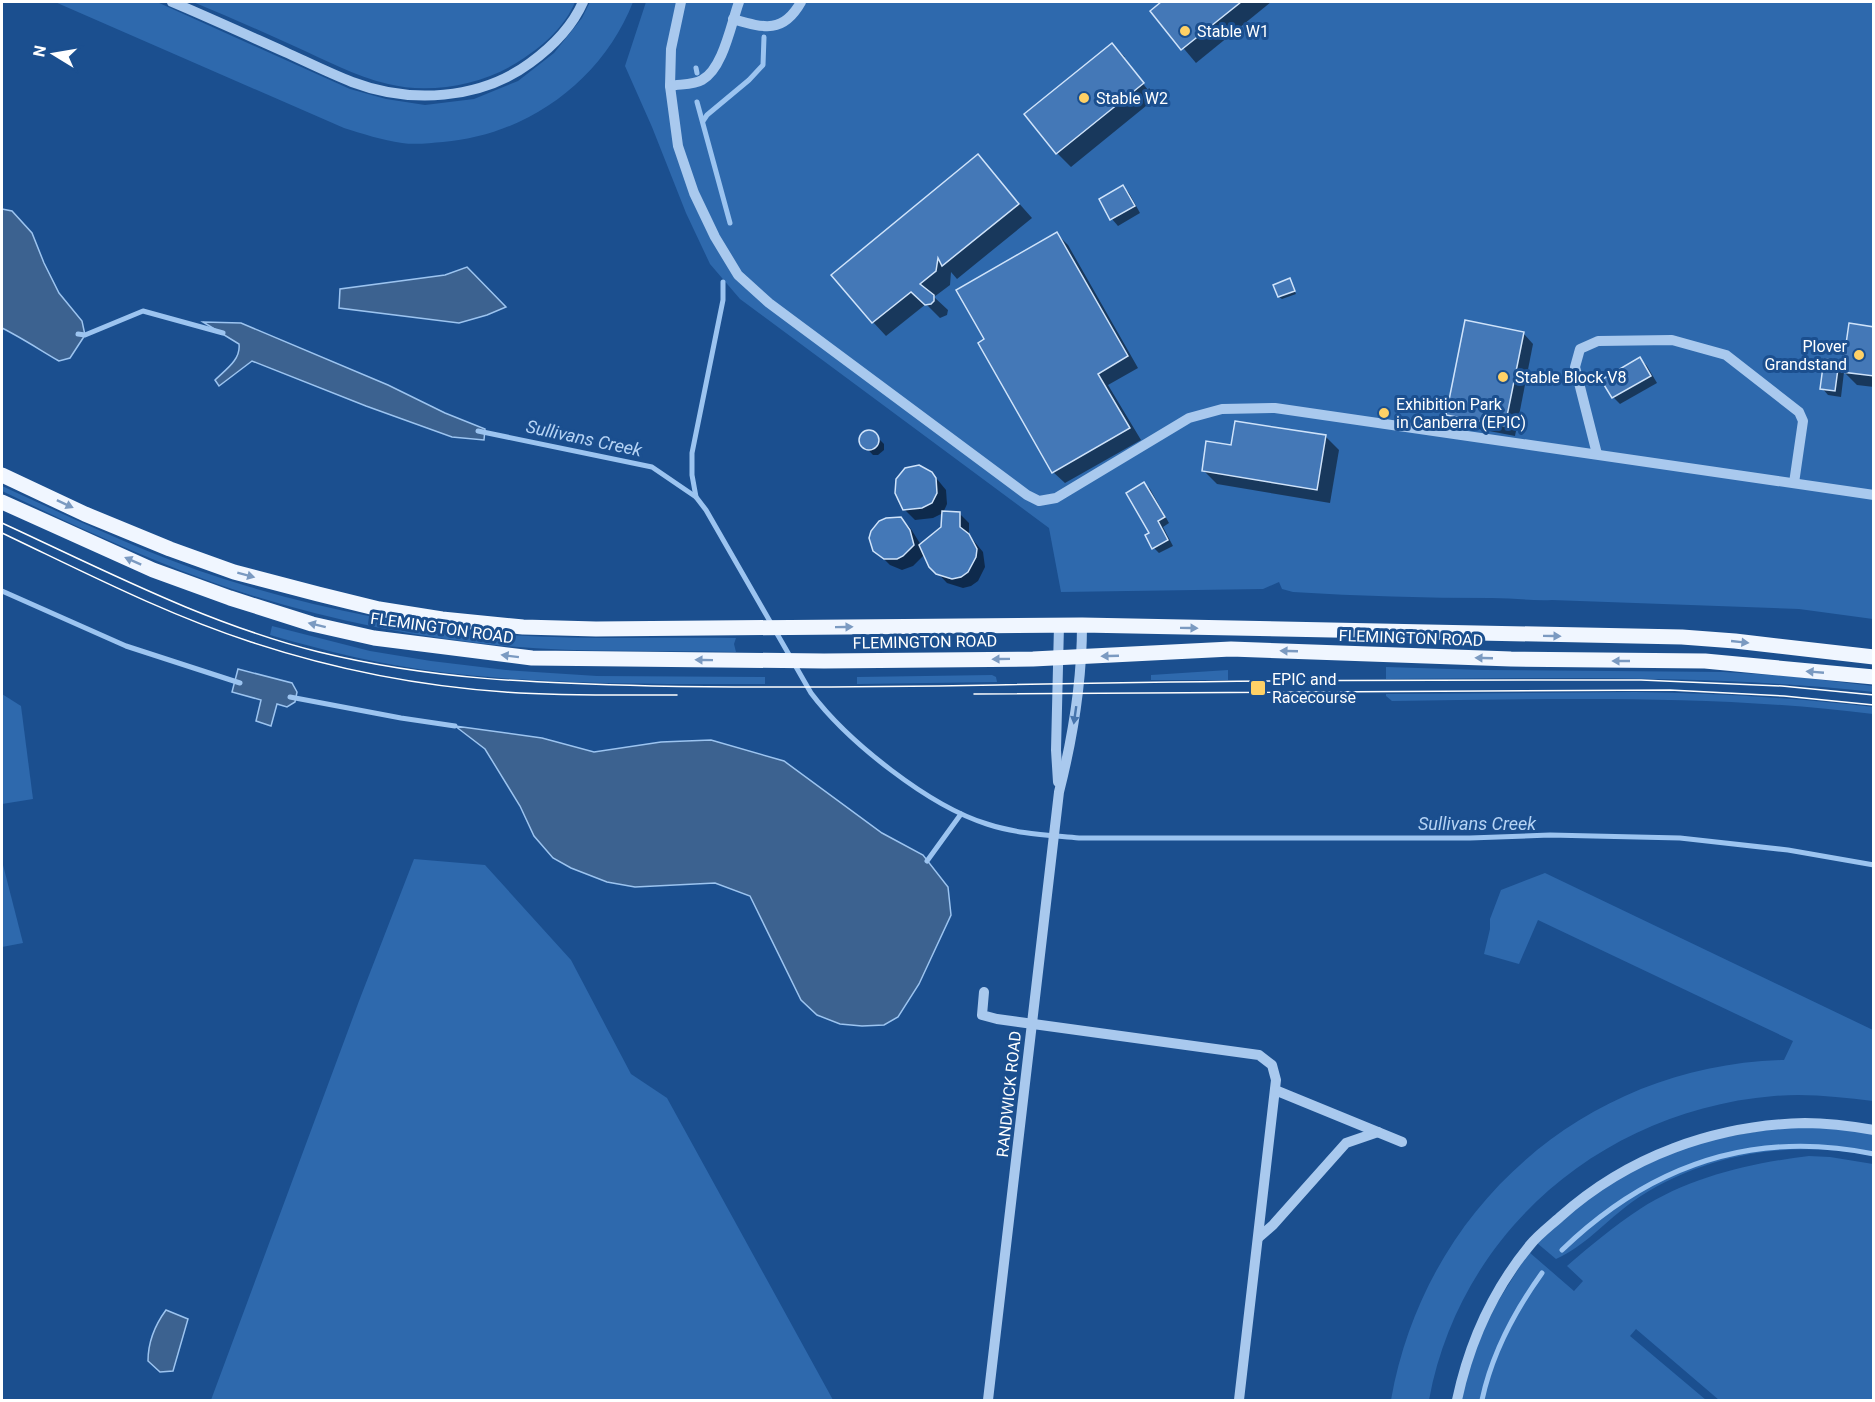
<svg xmlns="http://www.w3.org/2000/svg" width="1875" height="1402" font-family="Roboto,sans-serif">
<style>
.green{fill:#2e69ad}
.water{fill:#3c6290;stroke:#9cc4f0;stroke-width:1.5}
.shadow{fill:#0007}
.lines{fill:none;stroke-linecap:round;stroke-linejoin:round}
.stream{stroke:#9cc4f0;stroke-width:5}
.building{fill:#4478b7;stroke:#cfe3fa;stroke-width:1.5}
.minor{stroke:#a9c9ee;stroke-width:10}
.major{stroke:#f0f6ff;stroke-width:15}
.tram{stroke:#fff;stroke-width:1.5}
.oneway{fill:#7b9ac1}
.oneway2{fill:#4674ac}
.poi-dot{fill:#ffd166;stroke:#1b4f8f;stroke-width:2}
.labels{text-anchor:middle;dominant-baseline:central;stroke-width:6;stroke-linejoin:round;paint-order:stroke}
.poi-label{font-size:16px;fill:#fff;stroke:#1b4f8f;text-anchor:start}
.street-label{font-size:16px;fill:#fff;stroke:#1b4f8f}
.water-label{font-size:18px;font-style:italic;fill:#b5d3f5;stroke:#1b4f8f}
</style>
<rect width="100%" height="100%" fill="#1b4f8f"/>
<g class="green">
<path d="M 55,2 L 157,2 L 350,89 L 386,99 L 425,105 L 474,99 L 518,81 L 554,53 L 582,18 L 590,2 L 633,2 C 602,81 527,135 443,142 C 430,143 415,145 402,143 C 382,140 363,134 344,128 Z"/>
<path d="M 193,2 L 575,2 C 565,26 545,44 524,58 C 487,84 432,95 388,84 C 355,76 325,60 294,46 C 261,31 227,16 193,2 Z"/>
<path d="M 646,2 L 1873,2 L 1873,619 L 1799,609 L 1552,600 C 1532,601 1512,598 1492,598 C 1425,598 1359,596 1293,592 L 1282,589 L 1279,582 L 1263,589 L 1061,592 L 1049,528 L 740,299 L 710,264 L 686,213 L 652,127 L 625,66 Z"/>
<path d="M 2,486 C 83,523 163,562 250,587 C 330,610 412,627 495,634 C 575,640 656,637 736,638 L 734,644 L 736,652 C 659,650 582,653 505,646 C 401,636 298,614 201,578 C 133,553 67,522 2,491 Z"/>
<path d="M 272,626 L 370,651 L 431,661 L 506,670 L 597,676 L 765,677 L 765,684 C 657,684 547,685 440,672 C 382,665 326,651 270,635 Z"/>
<path d="M 1386,667 L 1483,670 L 1724,672 L 1789,676 L 1873,686 L 1874,692 C 1710,674 1550,678 1386,679 Z"/>
<path d="M 1228,670 L 1228,680 L 1151,680 L 1151,675 Z"/>
<path d="M 992,675 L 996,677 L 997,682 L 857,684 L 857,677 Z"/>
<path d="M 1635,692 C 1715,693 1794,698 1873,707 L 1873,714 C 1714,694 1553,699 1392,701 L 1386,696 L 1386,694 Z"/>
<path d="M 2,694 L 21,706 L 33,799 L 2,804 Z"/>
<path d="M 414,859 L 485,865 L 571,960 L 631,1074 L 667,1098 L 833,1400 L 211,1400 L 359,1001 Z"/>
<path d="M 2,861 L 23,943 L 2,947 Z"/>
<path d="M 1545,873 L 1873,1030 L 1873,1101 C 1840,1097 1807,1093 1774,1096 C 1604,1110 1460,1231 1429,1400 L 1391,1400 C 1425,1206 1587,1065 1784,1060 L 1793,1041 L 1538,920 L 1519,964 L 1484,954 L 1490,929 L 1490,919 L 1501,890 Z"/>
<path d="M 1809,1127 L 1851,1130 L 1873,1133 L 1873,1156 C 1792,1139 1701,1154 1632,1202 C 1607,1220 1584,1247 1556,1259 L 1537,1243 L 1589,1197 L 1619,1177 L 1697,1142 L 1772,1129 Z"/>
<path d="M 1809,1156 L 1830,1157 L 1873,1164 L 1873,1400 L 1719,1400 L 1636,1329 L 1630,1336 L 1706,1400 L 1461,1400 L 1474,1350 L 1497,1303 L 1529,1252 L 1574,1291 L 1583,1281 L 1567,1266 C 1590,1246 1614,1226 1640,1209 C 1690,1177 1751,1163 1809,1156 Z"/>
</g>
<g class="water">
<path d="M 2,209 L 12,211 L 32,233 L 44,263 L 59,293 L 82,321 L 85,335 L 70,358 L 59,361 C 40,350 22,338 2,328 Z"/>
<path d="M 467,267 L 506,307 L 487,315 L 459,323 L 339,308 L 340,289 L 445,275 Z"/>
<path d="M 203,322 L 241,323 L 388,385 L 445,413 L 485,429 L 484,440 L 452,437 L 366,406 L 252,361 L 219,386 L 215,380 C 225,370 241,360 239,344 Z"/>
<path d="M 238,669 L 292,683 L 297,692 L 295,702 L 287,707 L 277,704 L 271,726 L 256,721 L 261,700 L 232,692 Z"/>
<path d="M 455,726 L 542,738 L 594,752 L 661,742 L 711,740 L 784,761 L 882,833 L 923,855 L 948,887 L 951,915 L 919,984 L 898,1017 L 884,1025 L 862,1026 L 840,1024 L 817,1015 L 801,1000 L 750,896 L 715,883 L 635,887 L 607,882 L 571,868 L 553,858 L 534,836 L 520,806 L 485,749 Z"/>
<path d="M 166,1310 L 188,1319 L 173,1371 L 160,1372 L 148,1361 C 148,1342 155,1325 166,1310 Z"/>
</g>
<g class="shadow">
<path d="M 1164,2 L 1271,2 L 1196,63 L 1152,11 Z"/>
<path d="M 1112,45 L 1125,57 L 1122,57 L 1148,90 L 1149,88 L 1157,97 L 1071,167 L 1057,153 Z"/>
<path d="M 978,157 L 1032,218 L 957,279 L 951,272 L 950,285 L 934,297 L 948,310 L 947,315 L 940,318 L 926,304 L 886,336 L 873,322 Z"/>
<path d="M 1123,187 L 1129,193 L 1140,213 L 1118,226 L 1112,219 Z"/>
<path d="M 1057,234 L 1068,245 L 1138,368 L 1108,385 L 1141,440 L 1065,483 L 1053,472 Z"/>
<path d="M 1289,280 L 1296,294 L 1282,299 L 1279,297 Z"/>
<path d="M 1874,329 L 1874,387 L 1857,385 L 1844,372 L 1841,397 L 1828,395 L 1822,388 L 1838,363 L 1844,368 Z"/>
<path d="M 1523,333 L 1533,344 L 1515,436 L 1458,425 L 1448,414 Z"/>
<path d="M 1640,359 L 1647,366 L 1657,383 L 1620,404 L 1613,397 L 1603,380 Z"/>
<path d="M 871,431 L 884,444 L 884,450 L 878,455 L 873,455 L 860,441 L 861,436 L 865,432 Z"/>
<path d="M 1325,436 L 1339,450 L 1330,503 L 1217,484 L 1203,470 L 1233,447 Z"/>
<path d="M 932,473 L 946,490 L 947,504 L 943,513 L 933,518 L 915,520 L 904,509 Z"/>
<path d="M 1144,483 L 1150,489 L 1169,523 L 1163,527 L 1173,546 L 1159,553 L 1154,548 Z"/>
<path d="M 960,514 L 969,523 L 969,535 L 983,552 L 985,567 L 978,581 L 971,586 L 963,588 L 947,583 L 931,566 L 925,554 L 913,566 L 902,570 L 890,565 L 875,550 L 901,518 L 911,529 L 921,545 Z"/>
</g>
<g class="lines">
<g class="stream">
<path d="M 696,68 L 697,73"/>
<path d="M 697,102 L 730,223"/>
<path d="M 703,121 L 707,115 L 749,80 L 763,65 L 764,37"/>
<path d="M 78,334 L 85,335 L 143,311 L 223,333"/>
<path d="M 478,431 L 652,467 L 696,497 L 706,510 L 811,693 C 848,742 929,806 987,824 C 1017,834 1048,835 1079,838 L 1470,838 L 1550,835 L 1680,838 L 1788,850 L 1874,865"/>
<path d="M 696,497 L 692,475 L 692,453 L 723,300 L 723,282"/>
<path d="M 2,591 L 126,646 L 240,683"/>
<path d="M 290,697 L 401,718 L 455,726"/>
<path d="M 927,861 L 961,814"/>
<path d="M 1562,1250 C 1649,1166 1753,1129 1874,1154"/>
<path d="M 1482,1400 C 1492,1353 1514,1312 1542,1273"/>
</g>
</g>
<g class="building">
<path d="M 1161,2 L 1241,2 L 1181,50 L 1150,11 Z"/>
<path d="M 1112,43 L 1144,83 L 1056,154 L 1024,114 Z"/>
<path d="M 978,154 L 1019,204 L 942,266 L 938,258 L 936,271 L 920,284 L 934,295 L 934,301 L 931,304 L 925,305 L 911,292 L 872,323 L 831,275 Z"/>
<path d="M 1123,185 L 1135,206 L 1110,220 L 1099,199 Z"/>
<path d="M 1057,232 L 1128,356 L 1098,374 L 1130,428 L 1052,473 L 978,343 L 984,339 L 956,290 Z"/>
<path d="M 1290,278 L 1295,291 L 1278,297 L 1273,285 Z"/>
<path d="M 1465,320 L 1524,332 L 1505,426 L 1446,415 Z"/>
<path d="M 1849,323 L 1874,327 L 1874,376 L 1842,372 Z"/>
<path d="M 1640,357 L 1651,376 L 1612,398 L 1601,380 Z"/>
<path d="M 1824,359 L 1839,361 L 1835,391 L 1820,389 Z"/>
<path d="M 1235,421 L 1326,435 L 1317,490 L 1202,471 L 1206,441 L 1231,445 Z"/>
<circle cx="869" cy="440" r="10"/>
<path d="M 919,465 L 932,472 L 936,478 L 937,493 L 932,503 L 922,508 L 903,510 L 895,493 L 896,479 L 905,468 Z"/>
<path d="M 1144,482 L 1165,517 L 1158,521 L 1168,540 L 1152,549 L 1145,535 L 1149,533 L 1126,493 Z"/>
<path d="M 942,511 L 960,512 L 960,527 L 969,534 L 977,549 L 976,557 L 968,572 L 961,577 L 952,579 L 936,574 L 929,567 L 919,545 L 941,527 Z"/>
<path d="M 901,517 L 910,530 L 914,545 L 903,556 L 897,559 L 884,559 L 873,551 L 869,538 L 871,531 L 879,521 L 886,518 Z"/>
</g>
<g class="lines">
<g class="minor">
<path d="M 172,2 C 210,18 247,35 285,52 C 307,62 329,73 352,82 C 410,104 480,100 530,63 C 552,47 572,27 583,2"/>
<path d="M 681,2 L 671,49 L 670,86 L 678,146 L 694,193 L 715,237 L 738,275 L 769,303 L 1027,495 L 1039,501 L 1056,498 L 1189,418 L 1222,409 L 1275,408 L 1874,495"/>
<path d="M 733,19 C 764,28 783,34 801,2"/>
<path d="M 670,86 C 679,84 694,85 702,80 C 723,69 731,24 739,2"/>
<path d="M 1597,454 L 1575,367 L 1580,349 L 1598,341 L 1672,340 L 1726,355 L 1799,412 L 1803,421 L 1794,483"/>
<path d="M 1058,782 L 1056,750 L 1059,625"/>
<path d="M 984,992 L 982,1015 L 997,1019 L 1259,1055 L 1272,1065 L 1276,1080 L 1239,1400"/>
<path d="M 1275,1090 L 1402,1142"/>
<path d="M 1258,1238 L 1273,1225 L 1346,1143 L 1378,1132"/>
<path d="M 988,1400 L 1059,792 C 1073,737 1082,681 1082,625"/>
<path d="M 1457,1400 C 1469,1344 1493,1290 1530,1245 C 1538,1235 1550,1226 1560,1217 C 1628,1156 1715,1125 1805,1123 C 1828,1123 1851,1126 1874,1130"/>
</g>
<g class="major">
<path d="M 2,475 L 85,514 L 170,549 L 234,572 L 318,594 L 379,609 L 442,619 L 523,627 L 596,629 L 1082,625 L 1682,637 L 1735,641 L 1874,657"/>
<path d="M 2,502 L 153,570 L 230,598 L 312,624 L 374,638 L 532,658 L 824,661 L 1033,659 L 1231,649 L 1511,659 L 1705,661 L 1874,677"/>
</g>
<g class="tram">
<path d="M 2,523 C 106,571 207,624 319,652 C 433,680 536,683 652,686 C 767,688 881,687 996,685 C 1211,680 1426,680 1641,680 L 1782,686 L 1874,695"/>
<path d="M 2,533 C 84,572 165,614 251,642 C 333,669 419,686 505,692 C 562,696 620,695 677,695"/>
<path d="M 974,694 L 1670,690 L 1784,696 L 1874,705"/>
</g>
</g>
<defs><path id="oneway-solid" d="M-6-.8H1V-3.2L6.5 0L1 3.2V.8H-6Z" transform="scale(1.5)"/></defs>
<g class="oneway">
<use href="#oneway-solid" transform="translate(65 504) rotate(25)"/>
<use href="#oneway-solid" transform="translate(133 561) rotate(-156)"/>
<use href="#oneway-solid" transform="translate(246 575) rotate(15)"/>
<use href="#oneway-solid" transform="translate(317 625) rotate(-166)"/>
<use href="#oneway-solid" transform="translate(844 627) rotate(-1)"/>
<use href="#oneway-solid" transform="translate(1189 628) rotate(1)"/>
<use href="#oneway-solid" transform="translate(1552 636) rotate(1)"/>
<use href="#oneway-solid" transform="translate(1740 642) rotate(6)"/>
<use href="#oneway-solid" transform="translate(1289 651) rotate(-178)"/>
<use href="#oneway-solid" transform="translate(510 656) rotate(-173)"/>
<use href="#oneway-solid" transform="translate(1110 656) rotate(178)"/>
<use href="#oneway-solid" transform="translate(1484 658) rotate(-178)"/>
<use href="#oneway-solid" transform="translate(1001 659) rotate(179)"/>
<use href="#oneway-solid" transform="translate(704 660) rotate(-179)"/>
<use href="#oneway-solid" transform="translate(1621 661) rotate(-180)"/>
<use href="#oneway-solid" transform="translate(1815 672) rotate(-175)"/>
</g>
<use class="oneway2" href="#oneway-solid" transform="translate(1075 715) rotate(98)"/>
<g class="poi-dot">
<circle cx="1185" cy="31" r="6"/>
<circle cx="1084" cy="98" r="6"/>
<circle cx="1859" cy="355" r="6"/>
<circle cx="1503" cy="377" r="6"/>
<circle cx="1384" cy="413" r="6"/>
<rect x="1250" y="680" width="16" height="16" rx="3"/>
</g>
<g class="labels">
<g class="poi-label">
<text x="1197" y="31">Stable W1</text>
<text x="1096" y="98">Stable W2</text>
<text x="1847" y="346" text-anchor="end">Plover<tspan x="1847" dy="18">Grandstand</tspan></text>
<text x="1515" y="377">Stable Block V8</text>
<text x="1396" y="404">Exhibition Park<tspan x="1396" dy="18">in Canberra (EPIC)</tspan></text>
<text x="1272" y="679">EPIC and<tspan x="1272" dy="18">Racecourse</tspan></text>
</g>
<g class="street-label">
<text transform="translate(442 628) rotate(8)">FLEMINGTON ROAD</text>
<text transform="translate(1411 638) rotate(2)">FLEMINGTON ROAD</text>
<text transform="translate(925 642) rotate(-1)">FLEMINGTON ROAD</text>
<text transform="translate(1009 1094) rotate(-84)">RANDWICK ROAD</text>
</g>
<g class="water-label">
<text transform="translate(584 438) rotate(12)">Sullivans Creek</text>
<text x="1477" y="823">Sullivans Creek</text>
</g>
</g>
<rect width="1875" height="1402" fill="none" stroke="#ffffff" stroke-width="6"/>
<g transform="translate(54 54) rotate(281)" stroke="#1b4f8f" stroke-width="4.5" paint-order="stroke">
<path d="M0-4.5L10 22L0 15L-10 22Z" fill="#ffffff"/>
<text y="-9" font-size="16" font-weight="bold" text-anchor="middle" fill="#ffffff">N</text>
</g>
</svg>
